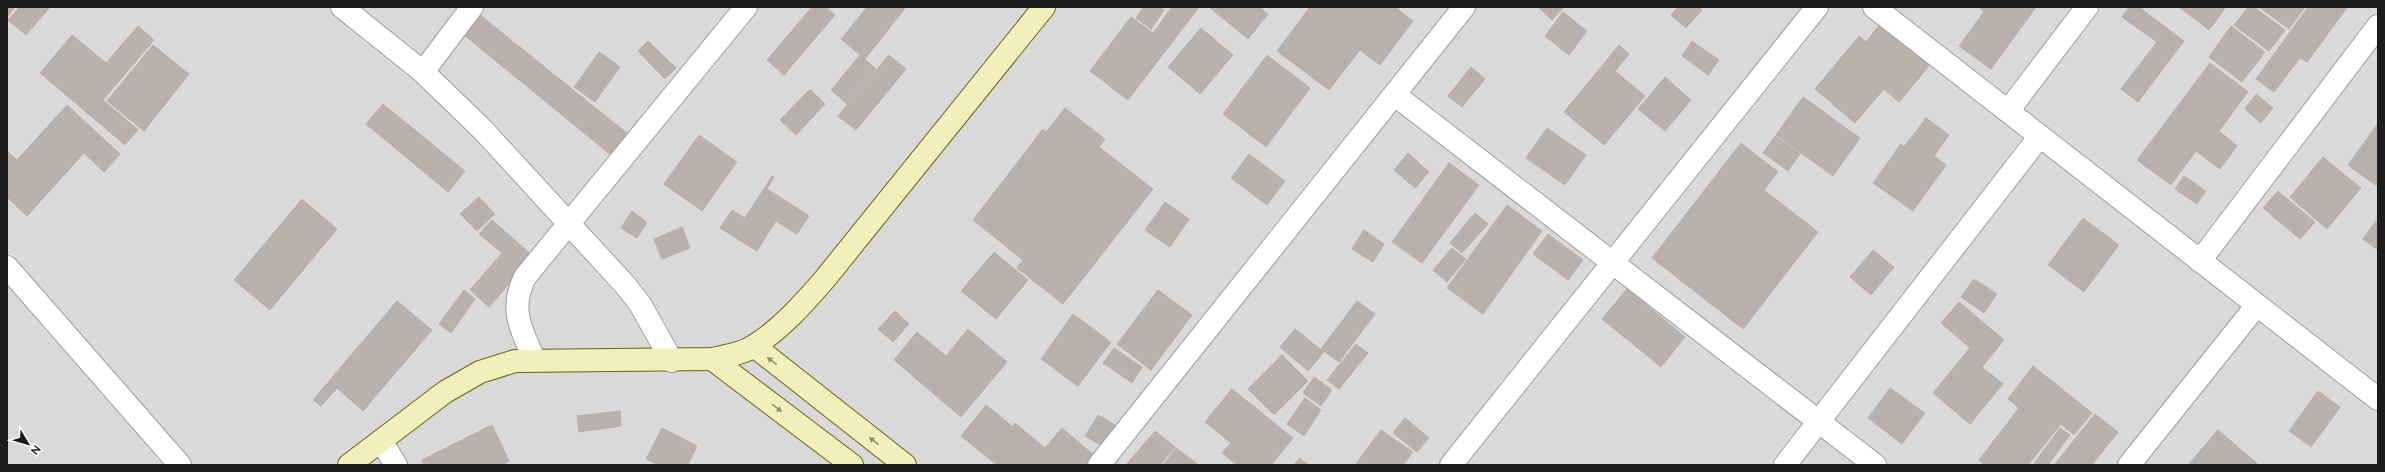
<svg xmlns="http://www.w3.org/2000/svg" width="2385" height="472" font-family="Lato,sans-serif">
<style>
.residential{fill:#dad9d9}
.building{fill:#b9b1ac;stroke:#bdaea7}
.lines{fill:none;stroke-linecap:round;stroke-linejoin:round}
.street-casing{stroke:#9d9d9d;stroke-width:24}
.secondary-casing{stroke:#67670f;stroke-width:24}
.street{stroke:#fff;stroke-width:22}
.secondary{stroke:#f2efbb;stroke-width:22}
.oneway{fill:#929073}
</style>
<rect width="100%" height="100%" fill="#ece8e3"/>
<rect class="residential" x="7" y="7" width="2371" height="458"/>
<g class="building">
<path d="M 7,7 L 15,7 L 7,17 Z"/>
<path d="M 20,7 L 50,7 L 26,35 L 8,20 Z"/>
<path d="M 812,7 L 826,7 L 835,15 L 784,75 L 767,60 Z"/>
<path d="M 867,7 L 906,7 L 865,59 L 841,39 Z"/>
<path d="M 1143,7 L 1160,7 L 1164,10 L 1151,29 L 1136,18 Z"/>
<path d="M 1172,7 L 1199,7 L 1128,100 L 1090,71 L 1131,17 L 1153,33 Z"/>
<path d="M 1209,7 L 1259,7 L 1268,14 L 1248,39 Z"/>
<path d="M 1310,7 L 1395,7 L 1413,21 L 1380,65 L 1360,50 L 1329,90 L 1277,51 Z"/>
<path d="M 1538,7 L 1564,7 L 1552,20 Z"/>
<path d="M 1678,7 L 1698,7 L 1702,10 L 1686,28 L 1671,15 Z"/>
<path d="M 1978,7 L 2036,7 L 1991,69 L 1959,46 L 1984,12 Z"/>
<path d="M 2129,7 L 2139,7 L 2184,41 L 2138,102 L 2121,89 L 2157,42 L 2122,17 Z"/>
<path d="M 2179,7 L 2226,7 L 2209,30 Z"/>
<path d="M 2248,7 L 2254,7 L 2285,30 L 2269,51 L 2234,25 Z"/>
<path d="M 2259,7 L 2305,7 L 2289,29 Z"/>
<path d="M 2308,7 L 2347,8 L 2307,62 L 2300,58 L 2274,92 L 2256,79 Z"/>
<path d="M 1563,12 L 1587,31 L 1569,55 L 1545,36 Z"/>
<path d="M 480,15 L 628,134 L 611,155 L 464,35 Z"/>
<path d="M 1880,24 L 1929,66 L 1899,102 L 1884,89 L 1855,123 L 1815,89 L 1859,36 L 1866,42 Z"/>
<path d="M 138,26 L 154,40 L 103,100 L 138,130 L 125,145 L 40,73 L 72,35 L 106,63 Z"/>
<path d="M 2231,26 L 2265,52 L 2242,82 L 2209,57 Z"/>
<path d="M 1201,28 L 1233,55 L 1200,94 L 1168,67 Z"/>
<path d="M 648,41 L 676,68 L 665,79 L 638,51 Z"/>
<path d="M 1692,41 L 1719,60 L 1708,75 L 1682,56 Z"/>
<path d="M 153,45 L 189,74 L 144,131 L 107,101 Z"/>
<path d="M 1619,45 L 1629,54 L 1615,71 L 1645,96 L 1604,145 L 1564,112 Z"/>
<path d="M 599,52 L 620,67 L 595,102 L 574,87 Z"/>
<path d="M 860,55 L 876,69 L 847,104 L 831,90 Z"/>
<path d="M 889,55 L 906,69 L 856,130 L 838,116 Z"/>
<path d="M 1267,55 L 1310,88 L 1266,147 L 1223,114 Z"/>
<path d="M 2210,63 L 2248,92 L 2219,131 L 2237,146 L 2220,169 L 2196,151 L 2171,185 L 2137,160 Z"/>
<path d="M 1471,67 L 1485,79 L 1462,107 L 1448,96 Z"/>
<path d="M 1665,77 L 1691,100 L 1665,131 L 1638,109 Z"/>
<path d="M 810,89 L 825,104 L 796,135 L 780,120 Z"/>
<path d="M 2256,94 L 2273,108 L 2261,123 L 2245,109 Z"/>
<path d="M 1803,97 L 1860,138 L 1833,176 L 1776,135 Z"/>
<path d="M 383,104 L 465,171 L 448,192 L 366,124 Z"/>
<path d="M 67,105 L 120,154 L 104,172 L 84,153 L 27,216 L 7,197 L 7,151 L 17,160 Z"/>
<path d="M 1065,108 L 1105,139 L 1099,147 L 1153,189 L 1063,304 L 1017,268 L 1023,260 L 973,220 L 1043,129 L 1046,132 Z"/>
<path d="M 1926,118 L 1949,135 L 1934,156 L 1946,165 L 1913,211 L 1873,183 L 1901,144 L 1904,147 Z"/>
<path d="M 2378,123 L 2378,187 L 2348,165 Z"/>
<path d="M 1547,128 L 1586,155 L 1565,185 L 1526,158 Z"/>
<path d="M 699,135 L 737,162 L 702,211 L 664,184 Z"/>
<path d="M 1775,136 L 1800,154 L 1788,171 L 1763,153 Z"/>
<path d="M 1741,143 L 1778,172 L 1764,190 L 1818,232 L 1743,329 L 1652,258 Z"/>
<path d="M 1408,153 L 1429,172 L 1415,188 L 1394,170 Z"/>
<path d="M 1249,154 L 1285,181 L 1267,205 L 1231,178 Z"/>
<path d="M 2323,157 L 2361,188 L 2327,229 L 2290,197 Z"/>
<path d="M 1449,163 L 1479,185 L 1422,263 L 1392,242 Z"/>
<path d="M 772,176 L 774,177 L 767,189 L 809,216 L 797,234 L 776,221 L 757,251 L 720,228 L 732,210 L 745,218 Z"/>
<path d="M 2184,176 L 2206,191 L 2197,204 L 2175,189 Z"/>
<path d="M 2278,191 L 2315,222 L 2300,239 L 2263,208 Z"/>
<path d="M 479,197 L 495,214 L 477,231 L 460,214 Z"/>
<path d="M 302,199 L 337,229 L 270,310 L 234,280 Z"/>
<path d="M 1165,202 L 1189,219 L 1170,247 L 1145,230 Z"/>
<path d="M 1507,205 L 1542,231 L 1483,314 L 1447,288 Z"/>
<path d="M 632,211 L 647,222 L 637,238 L 621,228 Z"/>
<path d="M 1475,213 L 1488,224 L 1462,253 L 1450,243 Z"/>
<path d="M 2083,218 L 2119,245 L 2084,292 L 2048,265 Z"/>
<path d="M 492,220 L 533,256 L 489,307 L 470,290 L 502,253 L 479,234 Z"/>
<path d="M 2376,221 L 2378,223 L 2378,250 L 2363,239 Z"/>
<path d="M 682,227 L 690,248 L 662,259 L 654,239 Z"/>
<path d="M 1364,230 L 1384,244 L 1373,262 L 1352,249 Z"/>
<path d="M 1548,234 L 1583,260 L 1568,280 L 1533,254 Z"/>
<path d="M 1452,248 L 1466,259 L 1447,282 L 1433,270 Z"/>
<path d="M 1873,250 L 1894,267 L 1871,295 L 1850,277 Z"/>
<path d="M 994,252 L 1028,280 L 996,319 L 961,291 Z"/>
<path d="M 1974,279 L 1997,294 L 1984,313 L 1961,297 Z"/>
<path d="M 1627,289 L 1685,337 L 1661,367 L 1602,319 Z"/>
<path d="M 464,290 L 475,299 L 451,333 L 439,324 Z"/>
<path d="M 1158,290 L 1192,315 L 1151,370 L 1117,344 Z"/>
<path d="M 397,301 L 432,330 L 363,411 L 337,388 L 321,406 L 313,400 Z"/>
<path d="M 1357,301 L 1375,314 L 1339,362 L 1321,349 Z"/>
<path d="M 1959,302 L 2004,340 L 1982,367 L 2003,384 L 1970,424 L 1933,393 L 1970,348 L 1941,323 Z"/>
<path d="M 895,311 L 909,324 L 893,342 L 878,329 Z"/>
<path d="M 1073,314 L 1111,342 L 1078,386 L 1041,359 Z"/>
<path d="M 968,329 L 1007,362 L 961,417 L 894,360 L 917,332 L 946,356 Z"/>
<path d="M 1295,329 L 1324,352 L 1308,371 L 1280,347 Z"/>
<path d="M 1356,344 L 1368,353 L 1339,389 L 1327,380 Z"/>
<path d="M 1114,348 L 1142,367 L 1132,383 L 1103,363 Z"/>
<path d="M 1282,355 L 1308,381 L 1274,415 L 1248,389 Z"/>
<path d="M 2033,366 L 2092,413 L 2074,435 L 2061,424 L 2028,465 L 1985,465 L 1979,460 L 2019,408 L 2008,399 Z"/>
<path d="M 1314,377 L 1332,390 L 1321,406 L 1303,393 Z"/>
<path d="M 1890,388 L 1925,413 L 1902,444 L 1868,418 Z"/>
<path d="M 1232,389 L 1293,438 L 1271,465 L 1237,465 L 1222,453 L 1231,443 L 1205,422 Z"/>
<path d="M 2318,391 L 2340,407 L 2311,447 L 2289,431 Z"/>
<path d="M 1305,398 L 1321,410 L 1304,436 L 1287,424 Z"/>
<path d="M 986,405 L 1013,427 L 1015,423 L 1045,448 L 1062,428 L 1095,456 L 1087,465 L 997,465 L 961,436 Z"/>
<path d="M 620,411 L 621,426 L 579,432 L 577,416 Z"/>
<path d="M 2095,414 L 2118,432 L 2092,465 L 2054,465 Z"/>
<path d="M 1098,415 L 1115,425 L 1103,446 L 1085,436 Z"/>
<path d="M 1405,418 L 1429,438 L 1417,452 L 1393,433 Z"/>
<path d="M 492,425 L 509,461 L 501,465 L 424,465 L 422,460 Z"/>
<path d="M 662,428 L 697,446 L 688,465 L 659,465 L 646,459 Z"/>
<path d="M 2060,428 L 2070,435 L 2048,465 L 2033,465 Z"/>
<path d="M 1381,430 L 1413,452 L 1403,465 L 1355,465 Z"/>
<path d="M 2218,430 L 2259,465 L 2188,465 Z"/>
<path d="M 1155,431 L 1175,447 L 1160,465 L 1126,465 Z"/>
<path d="M 1176,448 L 1199,465 L 1163,465 Z"/>
<path d="M 1300,458 L 1308,465 L 1293,465 Z"/>
</g>
<g class="lines">
<g class="street-casing">
<g id="street">
<path d="M 342,7 L 423,72 L 483,130 L 626,286 L 640,304 L 672,361"/>
<path d="M 1874,7 L 2378,399"/>
<path d="M 423,72 L 472,7"/>
<path d="M 1395,95 L 1875,465"/>
<path d="M 2008,111 L 2087,7"/>
<path d="M 2200,261 L 2378,26"/>
<path d="M 7,267 L 180,465"/>
<path d="M 534,359 C 521,329 509,309 525,277 L 746,7"/>
<path d="M 381,441 L 396,465"/>
<path d="M 1099,465 L 1464,7"/>
<path d="M 1451,465 L 1817,7"/>
<path d="M 1785,465 L 2040,136"/>
<path d="M 2129,465 L 2257,305"/>
</g>
</g>
<g class="secondary-casing">
<g id="secondary">
<path d="M 754,346 L 905,465"/>
<path d="M 712,359 L 852,465"/>
<path d="M 349,465 L 445,392 L 480,372 L 515,361 L 712,359 C 726,356 742,354 754,346 C 781,329 804,303 824,280 L 1044,7"/>
</g>
</g>
<use href="#street" class="street"/>
<use href="#secondary" class="secondary"/>
</g>
<defs><path id="oneway-solid" d="M-6-.8H1V-3.2L6.5 0L1 3.2V.8H-6Z"/></defs>
<g class="oneway">
<use href="#oneway-solid" transform="translate(772 361) rotate(-142)"/>
<use href="#oneway-solid" transform="translate(777 408) rotate(37)"/>
<use href="#oneway-solid" transform="translate(874 441) rotate(-142)"/>
</g>
<rect width="2385" height="472" fill="none" stroke="#1c1c1c" stroke-width="16"/>
<g transform="translate(28 444) rotate(128)" stroke="#ffffff" stroke-width="3" paint-order="stroke">
<path d="M0-3L7 15L0 10L-7 15Z" fill="#1c1c1c"/>
<text y="-6" font-size="11" font-weight="bold" text-anchor="middle" fill="#1c1c1c">N</text>
</g>
</svg>
